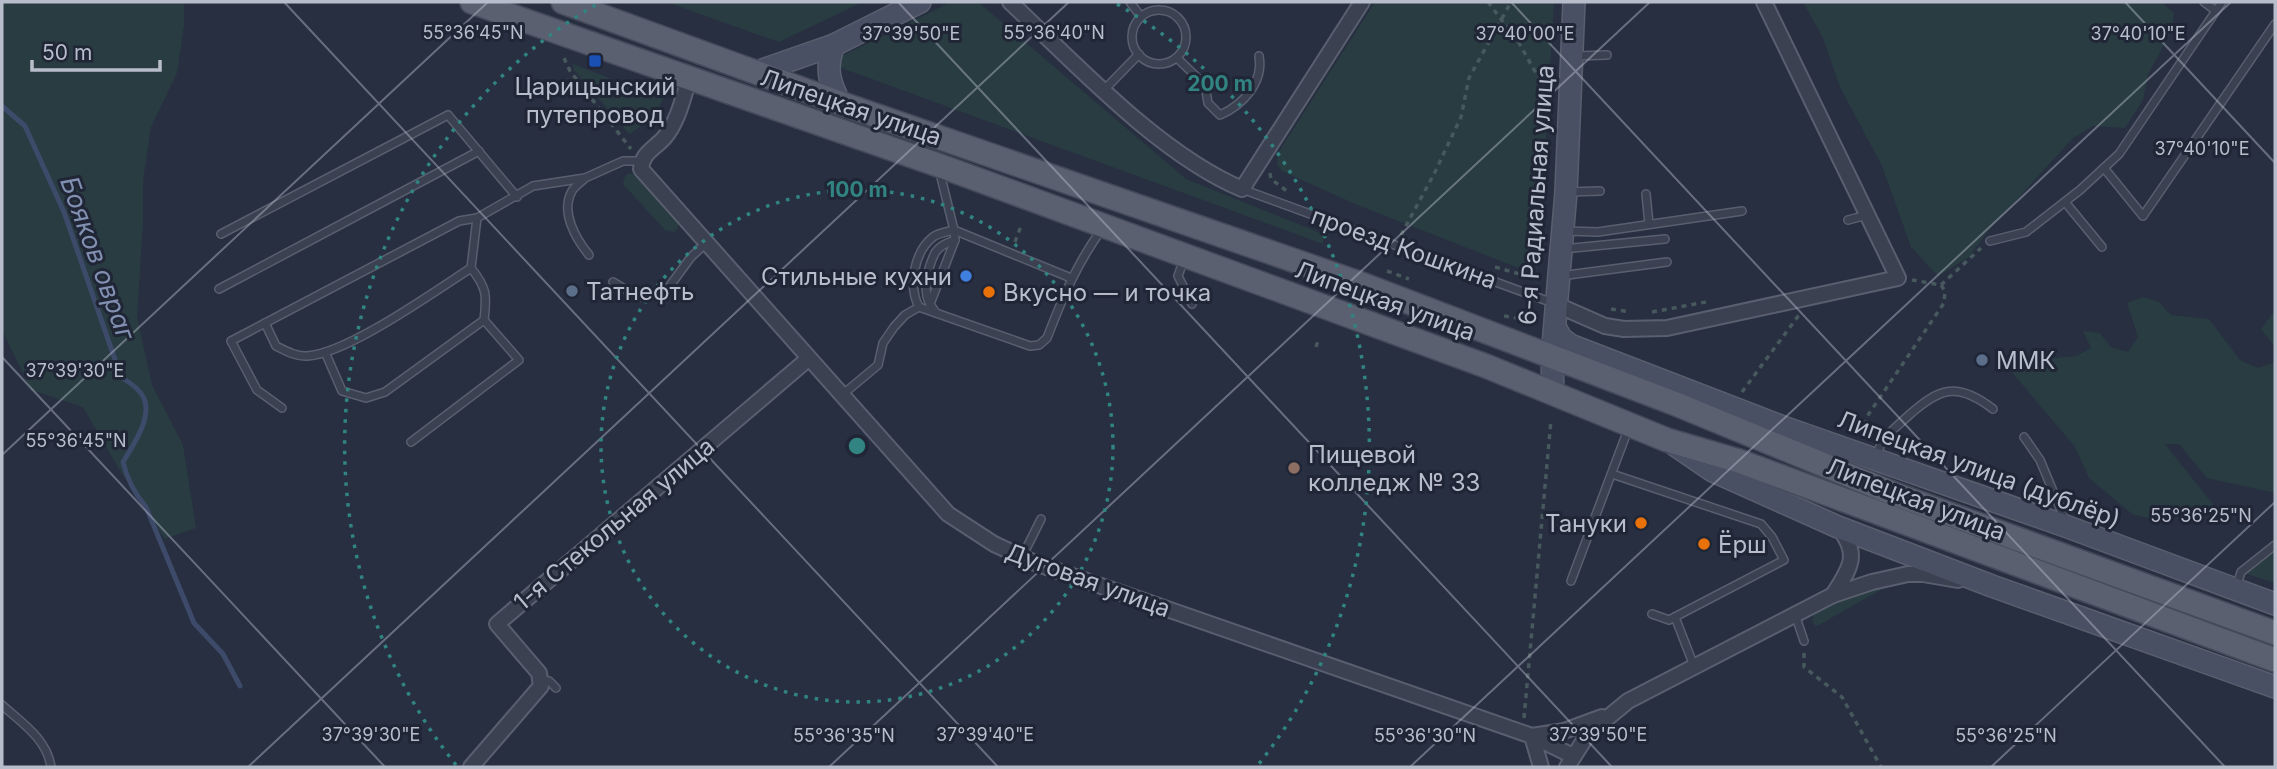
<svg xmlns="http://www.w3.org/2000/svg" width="2277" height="769" font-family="Inter,sans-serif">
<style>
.green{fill:#293c42}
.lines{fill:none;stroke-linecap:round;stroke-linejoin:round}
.stream{stroke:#3e4a69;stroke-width:5}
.lane-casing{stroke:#595f6e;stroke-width:10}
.street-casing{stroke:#595f6e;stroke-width:18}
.secondary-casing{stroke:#595f6e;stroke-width:24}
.primary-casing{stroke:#454a5a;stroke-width:26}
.path{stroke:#48595e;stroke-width:3.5;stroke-dasharray:5 5;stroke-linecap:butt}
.lane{stroke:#3b4150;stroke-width:7}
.street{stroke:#3b4150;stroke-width:14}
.secondary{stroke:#4a5063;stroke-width:21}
.primary{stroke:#5a6070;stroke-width:23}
.ticks{fill:none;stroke:#b8bdcb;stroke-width:2;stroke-opacity:0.45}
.ring{fill:none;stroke:#318481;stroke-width:3.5;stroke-dasharray:3.5 7}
.transit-dot{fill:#1a4fb4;stroke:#202636;stroke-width:2.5}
.shop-dot{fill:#3f7fe0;stroke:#202636;stroke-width:2.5}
.service-dot{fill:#5c6f8a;stroke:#202636;stroke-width:2.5}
.food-dot{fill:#e8710a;stroke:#202636;stroke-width:2.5}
.education-dot{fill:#8d6e63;stroke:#202636;stroke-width:2.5}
.labels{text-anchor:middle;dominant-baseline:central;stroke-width:6;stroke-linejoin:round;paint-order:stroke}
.poi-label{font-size:24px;fill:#b8bdcb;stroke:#202636;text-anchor:start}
.street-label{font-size:24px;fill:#b8bdcb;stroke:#202636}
.water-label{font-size:26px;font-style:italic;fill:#818fb1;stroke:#202636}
.ticks-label{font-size:18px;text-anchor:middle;fill:#b8bdcb;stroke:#202636;stroke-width:6;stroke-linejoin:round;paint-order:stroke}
.centre{fill:#318481;stroke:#202636;stroke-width:3.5}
.ring-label{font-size:21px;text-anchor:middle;font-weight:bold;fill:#318481;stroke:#202636;stroke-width:6;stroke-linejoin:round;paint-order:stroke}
</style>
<rect width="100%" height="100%" fill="#272f41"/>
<g class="green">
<path d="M 2,2 L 184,2 L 184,25 L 177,73 L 151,127 L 143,181 L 143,224 L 137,317 L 152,385 L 183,445 L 196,528 L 165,539 L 119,469 L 83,407 L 31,390 L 2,330 Z"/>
<path d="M 666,2 L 863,2 L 779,42 Z"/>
<path d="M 951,2 L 978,2 L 1186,179 L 1323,234 L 1323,244 L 828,63 Z"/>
<path d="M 1375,2 L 1554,2 L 1538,266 L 1534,274 L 1355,204 L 1282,171 L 1277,165 L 1278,153 Z"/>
<path d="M 1803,2 L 2161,2 L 2174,13 L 2172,29 L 2148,75 L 2143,100 L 2125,128 L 2093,126 L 2073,138 L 1987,232 L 1969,257 L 1938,276 L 1911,247 L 1882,166 L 1840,87 L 1823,38 Z"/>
<path d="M 573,64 L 663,99 L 654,118 L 629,134 L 574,70 Z"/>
<path d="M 629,173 L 635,175 L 678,224 L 678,229 L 674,232 L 665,230 L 623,184 L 625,176 Z"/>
<path d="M 2143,297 L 2159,302 L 2171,315 L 2209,319 L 2240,360 L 2258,368 L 2275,362 L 2275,493 L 2207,478 L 2179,444 L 2165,444 L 2216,508 L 2181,521 L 2167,511 L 2151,519 L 2132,514 L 2089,478 L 2075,447 L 2011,371 L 2024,361 L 2076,356 L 2091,348 L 2083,331 L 2100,333 L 2111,347 L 2128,352 L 2138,337 L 2127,303 Z"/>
<path d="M 2275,310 L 2275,357 L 2273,344 L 2261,329 Z"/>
<path d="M 2275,545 L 2275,583 L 2241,572 Z"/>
<path d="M 1882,586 L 1882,589 L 1817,626 L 1814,625 L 1812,619 L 1815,614 L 1860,592 Z"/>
</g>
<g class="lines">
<path class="stream" d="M 2,106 L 25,126 L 64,212 L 121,377 C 127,381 134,385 139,391 C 158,410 134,444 123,462 C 127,479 135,494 146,507 L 194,623 L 223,654 L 240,686"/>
<g class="lane-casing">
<g id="lane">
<path d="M 1130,2 L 1141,17"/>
<path d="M 2204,2 L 2216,11"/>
<circle cx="1159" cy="37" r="27"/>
<path d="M 1576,56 L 1607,55"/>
<path d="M 1177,58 L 1205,85 L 1208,103 L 1220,115 C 1243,105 1264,82 1259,56"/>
<path d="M 1104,90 L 1139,54"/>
<path d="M 2104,168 L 2143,216 L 2275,24"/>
<path d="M 939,169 L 954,230 L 955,240 L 930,304 L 936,313 L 1030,346 L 1039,345 L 1047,338 C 1062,299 1077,263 1102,229"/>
<path d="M 584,179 C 581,182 574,187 572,191 C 560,212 576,239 589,255"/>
<path d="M 1242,189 L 1553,303"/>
<path d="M 1567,192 L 1600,191"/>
<path d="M 1646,194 L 1649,224"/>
<path d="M 2065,202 L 2102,247"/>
<path d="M 1848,220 L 1867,215"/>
<path d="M 1566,231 L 1598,232 L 1742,211"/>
<path d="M 221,234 L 448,115 L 517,197"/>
<path d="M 1990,241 L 2026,232 L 2080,190 L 2119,154 L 2222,2"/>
<path d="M 1563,249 L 1665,239"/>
<path d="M 1184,259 L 1178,276 L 1192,304"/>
<path d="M 1560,276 L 1667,262"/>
<path d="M 613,282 L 638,297 L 669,287 L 691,257 L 705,244"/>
<path d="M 219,289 L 479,151"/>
<path d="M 930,304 C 922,291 928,267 935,253 C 939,246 947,243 955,240"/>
<path d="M 936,313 L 919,307 C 908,286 914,252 933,237 C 938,233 947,232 954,230 L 1071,278"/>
<path d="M 265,323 L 276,346 C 286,351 297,357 307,356 C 347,354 435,291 471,268"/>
<path d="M 325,352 L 342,391 L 366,398 L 385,392 L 484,320 C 487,295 487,288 471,268 L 477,218"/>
<path d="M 842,395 L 878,365 L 883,343 L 894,327 L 905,315 L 919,307"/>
<path d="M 282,408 L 257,390 L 231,341 L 459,221 L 477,218 L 533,186 L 585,178 L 623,161 L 641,161"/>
<path d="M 2024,437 L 2040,460 L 2065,520"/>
<path d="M 411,442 L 519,360 L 484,320"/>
<path d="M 1875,458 C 1883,436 1891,432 1908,416 C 1939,388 1957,381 1993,409"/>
<path d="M 1612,474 L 1761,524 L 1772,537 L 1784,560 L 1669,620 L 1652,614"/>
<path d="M 1022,557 L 1041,519"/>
<path d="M 1571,581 L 1629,427"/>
<path d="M 2237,585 L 2241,572 L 2275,545"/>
<path d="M 1795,614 L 1804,641"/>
<path d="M 1675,617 L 1694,666"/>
<path d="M 541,680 L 549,681 L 556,688"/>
<path d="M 2,705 C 22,723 47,739 51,767"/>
</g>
</g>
<g class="street-casing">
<g id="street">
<path d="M 1010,2 C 1076,64 1159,154 1242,189 L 1362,2"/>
<path d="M 689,79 C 683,98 678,122 664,138 C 654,149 642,153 641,169 L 948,514 L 994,544 L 1035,563 L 1532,736 L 1573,756"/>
<path d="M 1557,305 L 1605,326 L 1624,329 L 1667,328 L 1898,278 L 1764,2"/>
<path d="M 1833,595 C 1849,569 1861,556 1839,528"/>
<path d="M 1532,736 L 1564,731 L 1602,717"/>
<path d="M 1532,736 L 1541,767"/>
<path d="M 471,767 L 541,686 L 539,673 L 497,624 L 808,359"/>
<path d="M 1567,767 L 1588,734 L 1628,701 L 1833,595 L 1872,582 L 1908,574 L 1923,574 L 1958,580"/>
</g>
</g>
<g class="secondary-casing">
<g id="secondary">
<path d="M 834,45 C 825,68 829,82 840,103"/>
<path d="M 757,72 L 834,45 L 920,2"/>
<path d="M 1555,327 L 1561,338 L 1570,345 L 1783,427 L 2068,527 L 2275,604"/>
<path d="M 1553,392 L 1552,357 L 1566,192 L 1574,2"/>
<path d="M 1675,445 L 1713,471 L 1838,527 L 1992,586 L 2275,687"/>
</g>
</g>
<g class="primary-casing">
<g id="primary">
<path d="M 472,2 L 938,165 L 1486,366 L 1667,440 L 1739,461 L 2275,660"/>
<path d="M 563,2 L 840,103 L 1356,282 L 1676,404 L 1892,493 L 2275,633"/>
</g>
</g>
<g class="path">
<path d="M 1488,2 L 1519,43 L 1551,100"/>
<path d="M 564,58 L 570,71 L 631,149"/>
<path d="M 1270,173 L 1271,179 L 1288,192"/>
<path d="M 1401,235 L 1434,174 L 1461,117 L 1469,78 L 1511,2"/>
<path d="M 1015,242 L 1021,226"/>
<path d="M 1495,267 L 1537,279"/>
<path d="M 1387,271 L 1409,279"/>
<path d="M 1941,285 L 1981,248"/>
<path d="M 1611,309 L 1630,312"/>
<path d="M 1652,312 L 1706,302"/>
<path d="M 1504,316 L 1522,319"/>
<path d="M 1316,347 L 1319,338"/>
<path d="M 1742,392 L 1799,315"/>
<path d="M 1867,435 L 1866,418 L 1944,303 L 1945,291 L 1941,285 L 1912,280"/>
<path d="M 1804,653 L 1804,667 L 1842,697 L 1881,767"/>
<path d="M 1524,718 L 1551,420"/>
</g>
<use href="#lane" class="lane"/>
<use href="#street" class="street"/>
<use href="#secondary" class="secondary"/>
<use href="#primary" class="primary"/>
</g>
<path class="ticks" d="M 284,2 L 998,767M 898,2 L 1612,767M 1511,2 L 2225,767M 2125,2 L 2275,163M 2,357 L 385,767M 2,455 L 488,2M 248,767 L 1069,2M 829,767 L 1650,2M 1410,767 L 2231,2M 1991,767 L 2275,502"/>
<g class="ring">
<circle cx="857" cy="446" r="256"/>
<path d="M456 765A513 513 0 0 1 597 4M1117 4A513 513 0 0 1 1258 765"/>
</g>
<rect class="transit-dot" x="588" y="54" width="14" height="14" rx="3.5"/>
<circle class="shop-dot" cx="966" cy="276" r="7"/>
<g class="service-dot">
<circle cx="572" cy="291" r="7"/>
<circle cx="1982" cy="360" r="7"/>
</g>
<g class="food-dot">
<circle cx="989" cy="292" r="7"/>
<circle cx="1641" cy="523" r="7"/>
<circle cx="1704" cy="544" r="7"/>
</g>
<circle class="education-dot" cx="1294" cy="468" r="7"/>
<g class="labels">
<g class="poi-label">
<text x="595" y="86" text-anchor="middle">Царицынский<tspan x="595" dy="28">путепровод</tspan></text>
<text x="952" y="276" text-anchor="end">Стильные кухни</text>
<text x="586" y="291">Татнефть</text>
<text x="1003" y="292">Вкусно — и точка</text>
<text x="1996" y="360">ММК</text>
<text x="1308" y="454">Пищевой<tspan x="1308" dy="28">колледж № 33</tspan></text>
<text x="1627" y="523" text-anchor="end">Тануки</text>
<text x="1718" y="544">Ёрш</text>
</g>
<g class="street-label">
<text transform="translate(851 107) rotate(19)">Липецкая улица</text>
<text transform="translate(1536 195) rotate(-86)">6-я Радиальная улица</text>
<text transform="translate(1404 248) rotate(20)">проезд Кошкина</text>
<text transform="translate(1385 301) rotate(20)">Липецкая улица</text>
<text transform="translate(1979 469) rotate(20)">Липецкая улица (дублёр)</text>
<text transform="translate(1916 499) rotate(21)">Липецкая улица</text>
<text transform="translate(614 524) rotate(-40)">1-я Стекольная улица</text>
<text transform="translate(1088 580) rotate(20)">Дуговая улица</text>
</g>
<g class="water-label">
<text transform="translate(98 258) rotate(70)">Бояков овраг</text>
</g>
</g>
<g class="ticks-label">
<text x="473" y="39">55°36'45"N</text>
<text x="1054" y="39">55°36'40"N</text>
<text x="911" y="40">37°39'50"E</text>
<text x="2138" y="40">37°40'10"E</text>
<text x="1525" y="40">37°40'00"E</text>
<text x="2202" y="155">37°40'10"E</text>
<text x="75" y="377">37°39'30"E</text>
<text x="76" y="447">55°36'45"N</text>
<text x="2201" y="522">55°36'25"N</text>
<text x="371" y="741">37°39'30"E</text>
<text x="985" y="741">37°39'40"E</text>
<text x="1598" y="741">37°39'50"E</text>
<text x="844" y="742">55°36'35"N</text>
<text x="1425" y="742">55°36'30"N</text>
<text x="2006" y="742">55°36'25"N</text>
</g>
<circle cx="857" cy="446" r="10" class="centre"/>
<g class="ring-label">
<text x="1220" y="91">200 m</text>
<text x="857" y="197">100 m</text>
</g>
<rect width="2277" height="769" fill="none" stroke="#b8bdcb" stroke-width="7"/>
<path d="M32 60v10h128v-10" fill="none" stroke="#b8bdcb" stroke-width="3.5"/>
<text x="42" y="60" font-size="21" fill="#b8bdcb" stroke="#202636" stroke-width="5" paint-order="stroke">50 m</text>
</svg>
